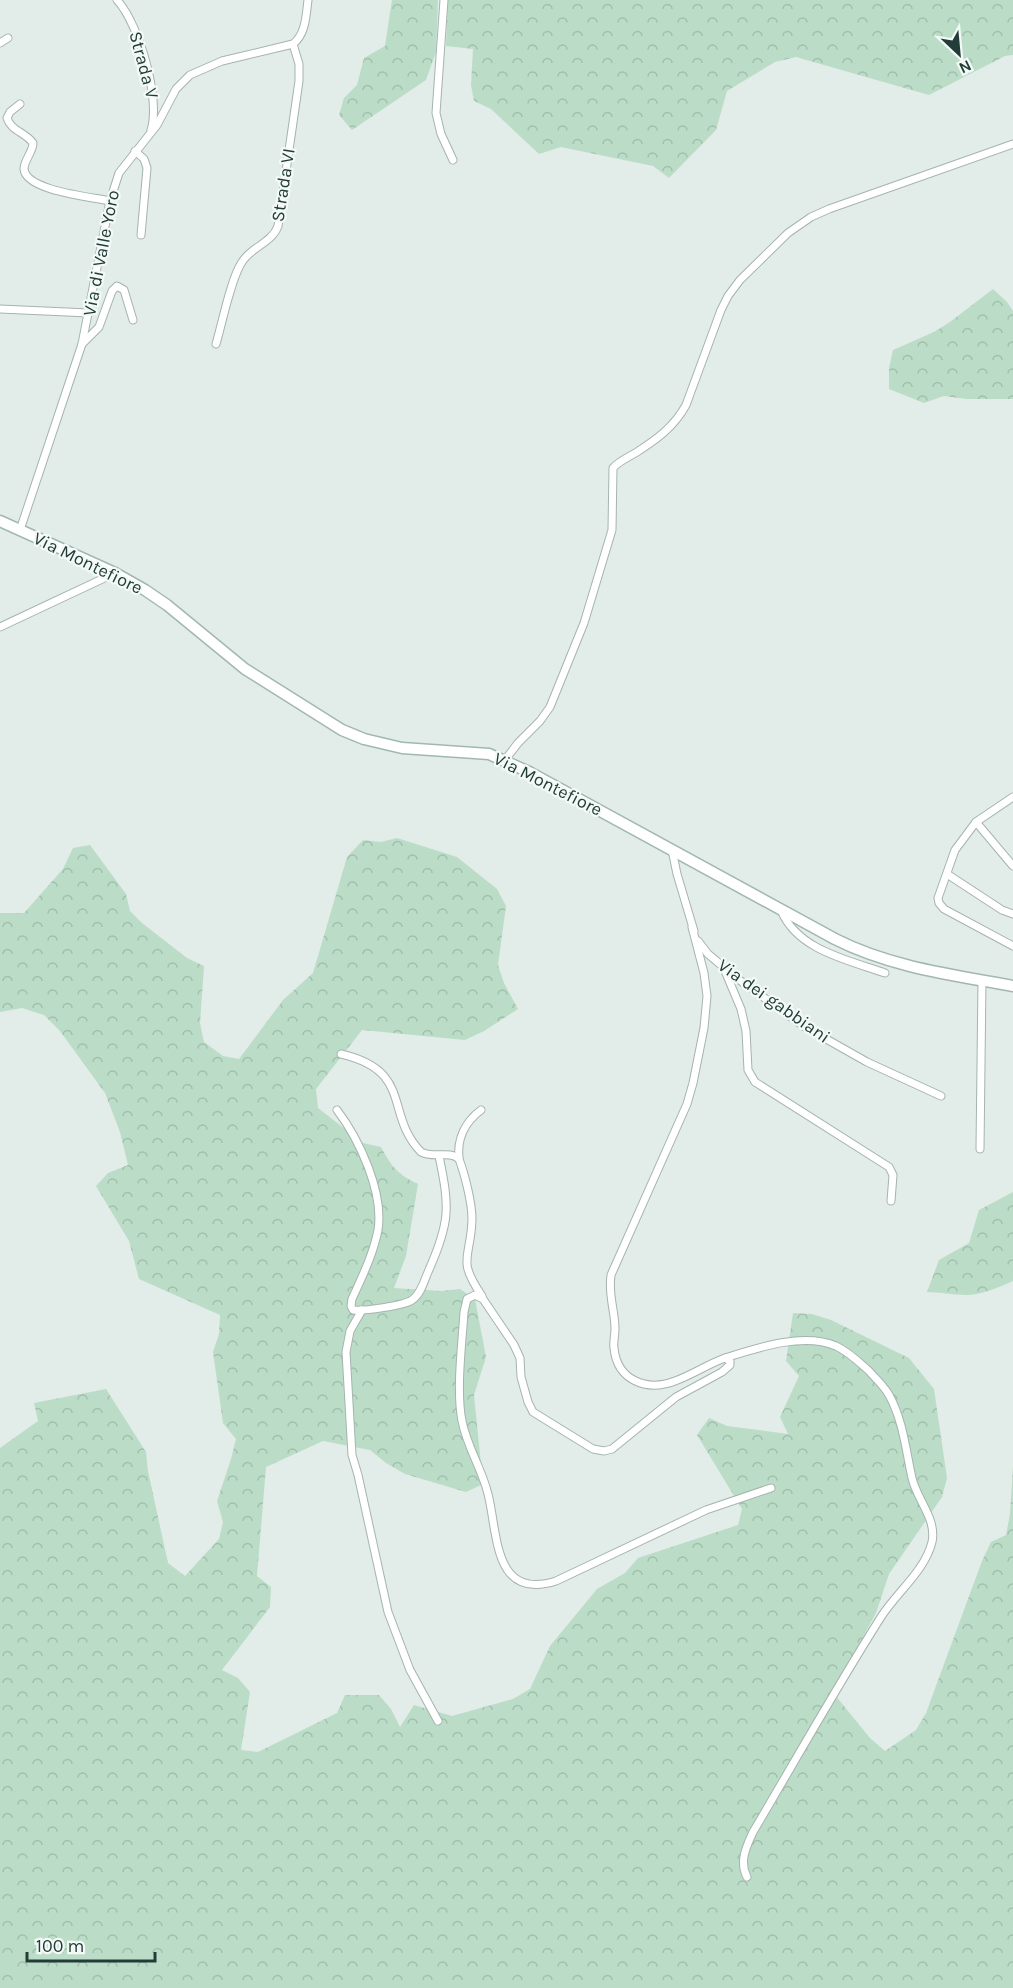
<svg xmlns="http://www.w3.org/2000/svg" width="1013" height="1988" font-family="Karla,sans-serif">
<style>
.forest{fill:url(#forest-crowns)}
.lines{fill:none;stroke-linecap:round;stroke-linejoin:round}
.minor-casing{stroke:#a5b4b0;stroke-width:9}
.secondary-casing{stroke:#a1b8b1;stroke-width:13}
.minor{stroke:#fff;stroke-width:7}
.secondary{stroke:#fff;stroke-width:10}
.labels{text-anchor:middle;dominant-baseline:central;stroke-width:4.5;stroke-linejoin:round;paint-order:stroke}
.street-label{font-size:18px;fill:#223d38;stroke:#f3f9f6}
</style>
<defs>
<pattern id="forest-crowns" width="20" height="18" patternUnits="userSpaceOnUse" patternTransform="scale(1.5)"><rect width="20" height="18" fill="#bbddc7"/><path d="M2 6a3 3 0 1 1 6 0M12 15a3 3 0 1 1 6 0" fill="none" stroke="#a0bfac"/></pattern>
</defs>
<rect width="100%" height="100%" fill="#e2ece8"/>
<g class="forest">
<path d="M 392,0 L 438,0 L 436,52 L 426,80 L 352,130 L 339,115 L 344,98 L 357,85 L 364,58 L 385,46 Z"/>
<path d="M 448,0 L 1013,0 L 1013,55 L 1005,56 L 929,95 L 796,57 L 775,62 L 727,91 L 716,130 L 669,178 L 653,166 L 561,147 L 539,154 L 491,109 L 474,101 L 471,85 L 473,49 L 446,46 Z"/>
<path d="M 993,289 L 1007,302 L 1013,311 L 1013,399 L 967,399 L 944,396 L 924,403 L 889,389 L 889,368 L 893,350 L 934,332 L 950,322 Z"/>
<path d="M 397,838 L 457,857 L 497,889 L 506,906 L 498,965 L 504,983 L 518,1009 L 484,1031 L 465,1040 L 362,1030 L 316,1089 L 318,1108 L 363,1143 L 381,1147 C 391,1166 398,1175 418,1184 L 406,1256 L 394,1288 L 441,1291 L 460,1289 L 475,1299 L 486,1357 L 474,1395 L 483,1484 L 466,1492 L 405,1474 L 386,1463 L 370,1450 L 323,1441 L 266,1467 L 257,1576 L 271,1587 L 270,1607 L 222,1670 L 238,1678 L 250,1692 L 241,1750 L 258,1752 L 337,1713 L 345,1695 L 379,1695 L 391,1709 L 400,1727 L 414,1705 L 452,1716 L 513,1699 L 530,1689 L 550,1646 L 597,1589 L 625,1573 L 638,1558 L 738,1525 L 742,1509 L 697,1435 L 709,1418 L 727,1426 L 788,1434 L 780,1417 L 799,1376 L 786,1361 L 793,1313 L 812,1314 L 831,1320 L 909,1358 L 934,1389 L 947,1478 L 942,1497 L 889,1574 L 876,1613 L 843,1674 L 835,1695 L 870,1738 L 885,1751 L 916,1730 L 926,1713 L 982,1561 L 991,1542 L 1006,1535 L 1010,1514 L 1013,1466 L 1013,1988 L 0,1988 L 0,1448 L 38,1421 L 34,1403 L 106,1389 L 146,1452 L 148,1471 L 168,1563 L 185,1576 L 219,1539 L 223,1522 L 217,1501 L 231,1459 L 236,1439 L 223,1423 L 213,1352 L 219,1334 L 220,1315 L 139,1279 L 129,1241 L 96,1186 L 108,1173 L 128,1165 L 120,1132 L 105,1093 L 60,1031 L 44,1015 L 22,1008 L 0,1012 L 0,913 L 24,913 L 63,869 L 73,848 L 90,845 L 126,894 L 130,911 L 142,923 L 187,958 L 204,966 L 200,1023 L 204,1042 L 223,1056 L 239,1059 L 283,1000 L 313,973 L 347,857 L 363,840 L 381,842 Z"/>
<path d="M 1013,1192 L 1013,1281 C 1000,1287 981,1295 966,1295 C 953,1295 940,1292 927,1292 L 939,1260 L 969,1243 L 979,1210 Z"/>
</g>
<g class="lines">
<g class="minor-casing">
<g id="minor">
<path d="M 117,0 C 139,24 161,99 151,130"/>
<path d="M 444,0 L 436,113 L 441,134 L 453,160"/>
<path d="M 0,43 L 8,38"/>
<path d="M 20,104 L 10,112 L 7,118 C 11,131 25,132 33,143 C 33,152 24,160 24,169 C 26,191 92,197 110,201"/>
<path d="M 135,151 L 144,159 L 147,168 L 141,235"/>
<path d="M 0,309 L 89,313"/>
<path d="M 82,344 L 99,327 L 112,291 L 117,286 L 124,290 L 133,320"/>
<path d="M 216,344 C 222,324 231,278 242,262 C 251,247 272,243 278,226 L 299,81 L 299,64 L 293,44"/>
<path d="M 20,530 L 82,344 L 110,201 L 119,173 L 157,125 L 176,89 L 190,75 L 222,61 L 293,44 C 306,34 306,15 308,0"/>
<path d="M 0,627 L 115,573"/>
<path d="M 505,760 L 518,743 L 540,721 L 550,707 L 584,623 L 612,530 L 613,468 C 619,461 629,457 637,452 C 657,439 674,427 686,405 L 721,310 L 728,296 L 740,280 L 788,233 L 811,217 L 829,209 L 1013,144"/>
<path d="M 976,822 L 1013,797"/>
<path d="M 672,850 L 677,874 L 694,931"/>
<path d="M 1013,866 L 976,822 L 955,850 L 938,898 L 939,903 L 944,909 L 1013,946"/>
<path d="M 947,874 L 1002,910 L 1013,914"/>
<path d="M 781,910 C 797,950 848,960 885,973"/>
<path d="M 692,927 L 704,973 L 707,996 L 704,1028 L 693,1083 L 687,1104 L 611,1275 C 608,1296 615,1310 615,1329 C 615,1336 613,1342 614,1348 C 617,1380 646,1392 675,1381 C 692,1375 708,1364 725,1358 L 730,1361 L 730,1365 L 722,1372 L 676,1397 L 612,1449 L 604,1451 L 593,1449 L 533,1412 L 528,1402 L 521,1377 L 520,1358 L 514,1345 L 483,1299 L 475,1295 L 467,1299 L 464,1312 C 462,1345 456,1390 462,1421 C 467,1447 482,1469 488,1494 C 498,1533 493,1601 556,1581 L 706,1510 L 771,1488"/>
<path d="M 698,941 L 708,954 L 738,979 L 805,1027 L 867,1062 L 941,1096"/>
<path d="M 725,971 L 741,1009 L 746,1031 L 748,1070 L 755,1082 L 889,1167 L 893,1175 L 891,1201"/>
<path d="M 341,1054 C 414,1071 384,1114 421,1152 C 434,1159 449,1150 459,1159 C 465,1175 472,1203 472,1219 C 471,1259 456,1258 482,1296"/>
<path d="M 337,1110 C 359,1139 384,1192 378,1230 C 373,1255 362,1277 352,1299 L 351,1306 L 353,1310 C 364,1311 403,1306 412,1300 C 421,1294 424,1281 428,1272 C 450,1223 450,1208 439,1156"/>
<path d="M 980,1149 L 982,980"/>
<path d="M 459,1158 C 457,1139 465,1122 481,1110"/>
<path d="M 362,1310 L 350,1331 L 346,1352 L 352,1455 L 358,1475 L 388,1612 L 410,1670 L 438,1721"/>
<path d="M 725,1358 C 757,1348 803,1332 836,1346 C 849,1352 859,1362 869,1371 C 876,1379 884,1386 889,1395 C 903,1420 906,1451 912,1478 C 917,1500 937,1519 932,1542 C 925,1571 896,1593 881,1617 C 836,1688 795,1761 753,1832 C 746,1847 739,1862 747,1877"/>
</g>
</g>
<g class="secondary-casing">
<path id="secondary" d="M 0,521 L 115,573 L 145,590 L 167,605 L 245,669 L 342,730 L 364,739 L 402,748 L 489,754 L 529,772 L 835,939 C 890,967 953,975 1013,986"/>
</g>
<use href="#minor" class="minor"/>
<use href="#secondary" class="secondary"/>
</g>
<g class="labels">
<g class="street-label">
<text transform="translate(144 65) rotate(75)">Strada V</text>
<text transform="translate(283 185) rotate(-81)">Strada VI</text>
<text transform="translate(101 253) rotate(-79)">Via di Valle Yoro</text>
<text transform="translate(88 563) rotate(26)">Via Montefiore</text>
<text transform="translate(548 784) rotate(27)">Via Montefiore</text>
<text transform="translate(774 1001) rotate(35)">Via dei gabbiani</text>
</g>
</g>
<g transform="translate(959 54) rotate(154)" stroke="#f3f9f6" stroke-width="4.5" paint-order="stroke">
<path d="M0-4.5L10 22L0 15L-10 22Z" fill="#223d38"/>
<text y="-9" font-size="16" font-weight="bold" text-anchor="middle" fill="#223d38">N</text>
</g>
<path d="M27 1952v9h128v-9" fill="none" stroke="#223d38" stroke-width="3"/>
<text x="36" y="1952" font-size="18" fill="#223d38" stroke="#f3f9f6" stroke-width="4.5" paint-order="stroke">100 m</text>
</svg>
